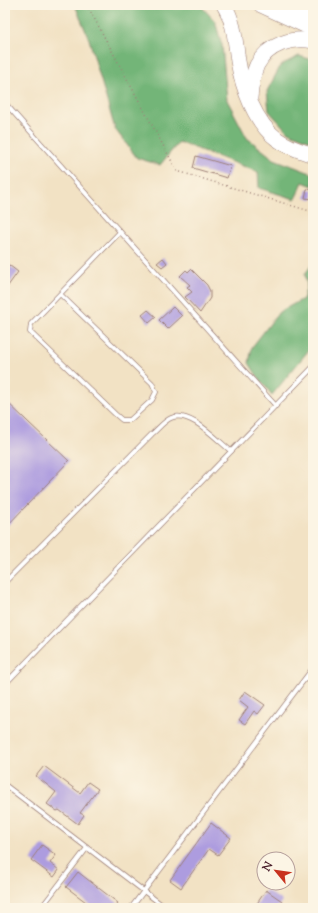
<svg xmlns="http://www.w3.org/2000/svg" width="318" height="913" font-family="'Sorts Mill Goudy',serif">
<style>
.forest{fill:#73b578;stroke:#5e6a52}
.building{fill:#ad9cdf}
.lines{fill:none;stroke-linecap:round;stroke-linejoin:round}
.lane-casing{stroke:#9e8078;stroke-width:5.5}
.highway-casing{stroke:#9e8078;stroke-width:16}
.path{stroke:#9e8078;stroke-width:1.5;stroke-dasharray:1 3;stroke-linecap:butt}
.lane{stroke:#fff;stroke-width:4}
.highway{stroke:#fff;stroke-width:15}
</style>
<rect width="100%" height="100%" fill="#fcf5e5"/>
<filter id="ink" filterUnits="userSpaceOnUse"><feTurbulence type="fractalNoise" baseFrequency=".025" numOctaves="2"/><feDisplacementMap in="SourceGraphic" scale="8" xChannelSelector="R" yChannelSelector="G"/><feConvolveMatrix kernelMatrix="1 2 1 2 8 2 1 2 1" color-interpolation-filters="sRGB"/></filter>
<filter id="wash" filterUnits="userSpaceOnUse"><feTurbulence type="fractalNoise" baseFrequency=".012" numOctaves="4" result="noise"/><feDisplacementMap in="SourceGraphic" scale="16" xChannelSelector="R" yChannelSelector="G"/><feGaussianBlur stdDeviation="0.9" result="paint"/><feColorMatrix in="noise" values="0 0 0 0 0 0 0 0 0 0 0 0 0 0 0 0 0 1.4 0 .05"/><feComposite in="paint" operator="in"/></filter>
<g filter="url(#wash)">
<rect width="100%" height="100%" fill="#f2e2c4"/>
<g class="forest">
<path d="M 75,5 L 200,5 L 215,21 L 222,45 L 227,100 L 247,138 L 274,159 L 313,174 L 313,186 L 303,182 L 295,199 L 259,188 L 258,172 L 179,142 L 160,165 L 137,158 L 115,129 L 89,39 Z"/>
<path d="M 299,56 L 313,60 L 313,142 L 288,132 L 269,111 L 267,91 L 281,65 Z"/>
<path d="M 313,263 L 313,345 L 272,395 L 258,377 L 249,363 L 252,347 L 279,312 L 303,299 L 307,286 L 305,274 Z"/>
</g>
<g id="blocks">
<g class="building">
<path d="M 196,156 L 231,166 L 227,178 L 193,168 Z"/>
<path d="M 307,189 L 313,190 L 313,199 L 305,198 Z"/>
<path d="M 163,258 L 167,263 L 162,267 L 157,263 Z"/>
<path d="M 5,262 L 18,272 L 5,290 Z"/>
<path d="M 191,269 L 207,285 L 210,291 L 210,298 L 200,313 L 185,297 L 192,292 L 187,287 L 190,285 L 180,276 L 186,270 L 188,272 Z"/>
<path d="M 173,307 L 182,316 L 168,329 L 159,320 Z"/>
<path d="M 148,310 L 156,317 L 149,323 L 142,315 Z"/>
<path d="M 5,400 L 69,461 L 5,528 Z"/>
<path d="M 245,691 L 265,705 L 258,714 L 254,711 L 245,724 L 239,720 L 248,707 L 239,700 Z"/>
<path d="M 44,766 L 80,793 L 88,782 L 98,789 L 80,813 L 84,815 L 78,824 L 59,810 L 57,811 L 47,804 L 56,792 L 36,776 Z"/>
<path d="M 211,823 L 231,838 L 218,855 L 209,849 L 181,888 L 170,880 Z"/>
<path d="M 42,845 L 56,855 L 50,863 L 59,870 L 54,877 L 31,860 Z"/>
<path d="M 78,872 L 118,903 L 114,908 L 94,908 L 66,887 Z"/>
<path d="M 266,890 L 282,901 L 277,908 L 254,908 Z"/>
</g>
</g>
</g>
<g filter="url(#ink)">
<use href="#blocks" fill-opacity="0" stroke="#9e8078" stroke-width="1"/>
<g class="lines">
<g class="lane-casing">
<g id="lane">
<path d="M 5,103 L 276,406"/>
<path d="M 60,294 L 152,383 L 156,392 L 152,400 L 130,420 L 122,420 L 115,414 L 30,332 L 31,324 L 120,232"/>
<path d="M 5,582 L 152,434 C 158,429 164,421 171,418 C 189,409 217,440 231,451"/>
<path d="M 5,684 L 313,367"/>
<path d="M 5,785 L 166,908"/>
<path d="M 41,908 L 87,848"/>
<path d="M 131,908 L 313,668"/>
</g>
</g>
<g class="highway-casing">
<g id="highway">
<path d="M 224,5 C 235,23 235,41 238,61 C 242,86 255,123 277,139 C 287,147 301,151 313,155"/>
<path d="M 261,5 L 313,29"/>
<path d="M 291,5 L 313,15"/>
<path d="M 250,98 C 251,87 252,75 257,65 C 268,44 292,37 313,41"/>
</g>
</g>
<path class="path" d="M 87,5 L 177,171 L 313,212"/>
<use href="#lane" class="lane"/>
<use href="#highway" class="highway"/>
</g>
</g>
<rect width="318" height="913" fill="none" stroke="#fcf5e5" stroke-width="20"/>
<g transform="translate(276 871) rotate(299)"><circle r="19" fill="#fcf5e5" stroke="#b59f9b"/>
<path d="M0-3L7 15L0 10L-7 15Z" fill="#c8321e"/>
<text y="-6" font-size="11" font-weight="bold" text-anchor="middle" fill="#4a1f2b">N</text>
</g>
</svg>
